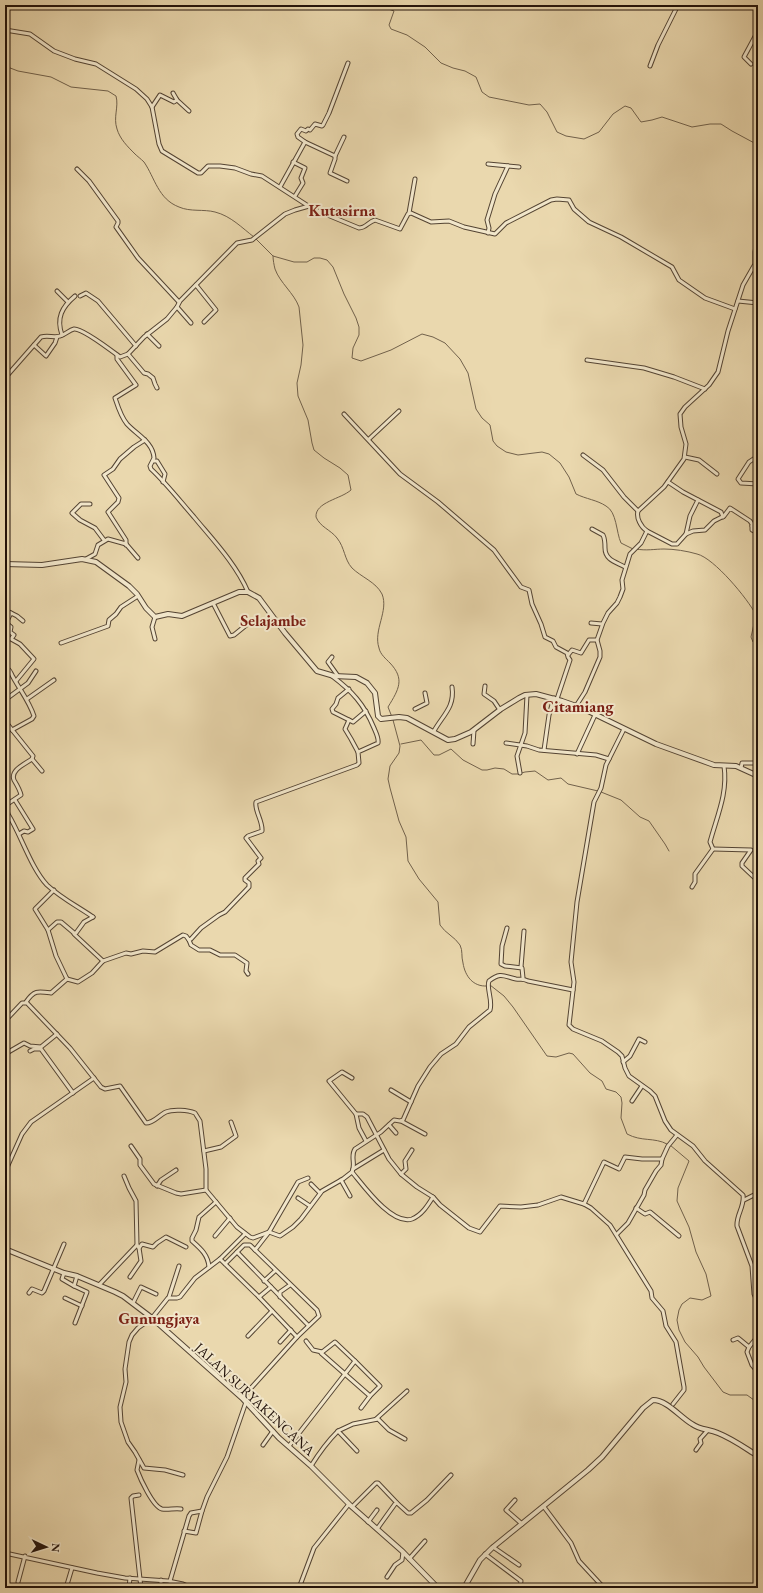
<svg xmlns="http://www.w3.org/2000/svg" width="763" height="1593" font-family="'EB Garamond',serif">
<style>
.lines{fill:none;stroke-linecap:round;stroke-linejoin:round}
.stream{stroke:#71614b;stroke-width:1}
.minor-casing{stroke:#544433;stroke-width:5}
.tertiary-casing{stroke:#544433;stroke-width:6}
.minor{stroke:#f1e6ca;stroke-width:3}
.tertiary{stroke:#f1e6ca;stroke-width:4}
.labels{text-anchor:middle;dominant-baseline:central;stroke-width:4;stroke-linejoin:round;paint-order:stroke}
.street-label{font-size:14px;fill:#22120a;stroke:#f1e6ca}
.quarter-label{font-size:16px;font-weight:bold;fill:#7a1f14;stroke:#f1e6ca}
</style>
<rect width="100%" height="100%" fill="#ead8ae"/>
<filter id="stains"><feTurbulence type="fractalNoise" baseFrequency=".005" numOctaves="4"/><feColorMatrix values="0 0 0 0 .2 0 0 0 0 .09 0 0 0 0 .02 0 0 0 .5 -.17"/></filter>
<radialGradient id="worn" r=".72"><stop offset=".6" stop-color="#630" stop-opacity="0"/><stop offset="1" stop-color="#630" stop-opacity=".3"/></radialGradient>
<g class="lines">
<g class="stream">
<path d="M 378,5 L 394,11 L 389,25 L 391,29 L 407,35 L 425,47 L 441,63 L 453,68 L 465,71 L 476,77 L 482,92 L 489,97 L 529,105 L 540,104 L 547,112 L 557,132 L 566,136 L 584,139 L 599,132 L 613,114 L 625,106 L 631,108 L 641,122 L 652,120 L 662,117 L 692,127 L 710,124 L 721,124 L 732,131 L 758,145"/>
<path d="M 5,66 L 18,71 L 51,77 L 71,87 L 108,91 L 116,96 C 119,107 113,117 117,129 C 120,139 127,146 135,154 C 137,156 141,159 144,162 C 155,178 158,199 179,207 C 190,212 204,209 215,212 C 231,216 242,228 254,237"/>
<path d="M 256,239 L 273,256 L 294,262 L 307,262 L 314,258 L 320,258 L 327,260 L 333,267 L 344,294 L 356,318 L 359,327 L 359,335 L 353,348 L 352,358 L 361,361 L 391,350 L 422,334 L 433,337 L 445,343 L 460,359 L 468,373 L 476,409 L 482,418 L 490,425 L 493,441 L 497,446 L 506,452 L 518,455 L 542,452 L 549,454 L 560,463 L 569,477 L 576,494 C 586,499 597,500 606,506 C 617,512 616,532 621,543 L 633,549"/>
<path d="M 273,256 C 273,260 274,265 275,269 C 280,283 294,293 299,307 L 303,345 L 301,365 L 297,383 L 298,396 L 308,420 L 312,443 L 314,450 L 324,458 L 340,468 L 348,475 L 351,490 C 341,499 315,502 316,517 C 320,527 331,530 337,538 C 345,548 344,559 352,568 C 361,577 376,582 382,594 C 389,611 373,630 379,648 C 380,654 386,659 390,663 C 405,679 399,689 388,707 L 392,717"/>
<path d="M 636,549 C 646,551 655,549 664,549 C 674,549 687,551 697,554 C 714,558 748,599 756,615 L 751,637 L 753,642 L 758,645"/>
<path d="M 393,720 L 400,746 L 399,753 L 390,766 L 388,779 L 390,788 L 399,821 L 406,837 L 408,861 L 419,879 L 438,902 L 440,925 C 445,933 455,937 460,945 C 463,951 461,956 463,963 C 465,976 473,987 487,986"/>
<path d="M 401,744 L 421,740 L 434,755 L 439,755 L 451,749 L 463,760 L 482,770 L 487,770 L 495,768 L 504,769 L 512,774 L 518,774 L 525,772 L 535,771 L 548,780 L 561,778 L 568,784 L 598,791"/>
<path d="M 601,792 L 621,800 L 640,817 L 649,821 L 665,844 L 669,851"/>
<path d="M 490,985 L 504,996 L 513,1007 L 547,1056 L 556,1057 L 569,1053 L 573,1054 L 590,1073 L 602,1081 L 606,1089 L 616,1092 L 621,1097 L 622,1103 L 621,1118 L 627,1134 C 642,1142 654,1137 667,1144"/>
<path d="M 670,1145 L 689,1161 L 678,1188 L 677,1201 L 689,1227 L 696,1252 L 706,1274 L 711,1296 L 702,1300 L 690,1298 L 682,1304 L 679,1310 L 677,1320 L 679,1330 L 685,1342 L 698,1357 L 704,1367 L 723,1392 L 730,1395 L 747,1395 L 758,1403"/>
</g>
<g class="minor-casing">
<g id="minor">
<path d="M 5,30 L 30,34 L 54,51 L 75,59 L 96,64 L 136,89 L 147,99 L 152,107 L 159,144 L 162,151 L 198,173 L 201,173 L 208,166 L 220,166 L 235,168 L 251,174 L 262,176 L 313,209 L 359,228 C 366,228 368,222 375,220 L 400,229 L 408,214 L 411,213 L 431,222 L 449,221 L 464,227 L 495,234 L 506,223 L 551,200 L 557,199 L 569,200 L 574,209 L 589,222 L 621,237 L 672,267 L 679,280 L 705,298 L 735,309"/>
<path d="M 751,64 L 744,57 L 758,31"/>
<path d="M 650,66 L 658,45 L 678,5"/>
<path d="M 173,93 L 177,100 L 189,111"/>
<path d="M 152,107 L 160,95 L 174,102 L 177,100"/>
<path d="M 305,142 L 298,137 L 297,134 L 301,129 L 306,131 L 308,129 L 310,130 L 315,124 L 322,126 L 323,125 L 329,113 L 348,63"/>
<path d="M 335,156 L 344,137"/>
<path d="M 293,162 L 305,168 L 301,178 L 303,183 L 295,196"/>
<path d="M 488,164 L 519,167"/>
<path d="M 77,169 L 89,181 L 118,221 L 118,223 L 116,227 L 138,258 L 179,302"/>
<path d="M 280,187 L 305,142 L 335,156 L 335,159 L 330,173 L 347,181"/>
<path d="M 409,213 L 415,179"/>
<path d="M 488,233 L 489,228 L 487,220 L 495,194 L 508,166"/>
<path d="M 196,285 L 216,310 L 204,322"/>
<path d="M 57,291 L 68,302"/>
<path d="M 80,296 L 86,293 L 98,301 L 136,346"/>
<path d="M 738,301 L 758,303"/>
<path d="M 177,307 L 191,323"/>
<path d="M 147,334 L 159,346"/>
<path d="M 62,335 C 56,318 62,307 75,296"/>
<path d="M 34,345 L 46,356 L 55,343 L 57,337"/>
<path d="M 128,354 L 144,373 L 148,374 L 153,378 L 155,384 L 157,388"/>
<path d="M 117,355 L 117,359 L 136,385 L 115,398 C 118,407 121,417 127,424 C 137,435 153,442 154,458 L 150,466 L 151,469 C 167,484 180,501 194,517 C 213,540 236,564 248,592"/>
<path d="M 587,360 L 644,368 L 674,377 L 705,389"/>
<path d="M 5,378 L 41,337 C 48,335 54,338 60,336 C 65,335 69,330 74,329 C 82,328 112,351 120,357 L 128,354 L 144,337 L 167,319 L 177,307 L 180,301 L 237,243 L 252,240 L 285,214 L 295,210 L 309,206"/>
<path d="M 344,414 L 400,474 L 438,502 L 494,550 L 521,587 L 529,590 L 532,604 L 541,624 L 545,637 L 553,641 L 556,647 L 567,653 L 568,657 L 570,660 L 557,699"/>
<path d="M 369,439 L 399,411"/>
<path d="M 583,455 L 603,470 L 624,497 L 638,511"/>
<path d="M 758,456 L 749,462 L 738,479 L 741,483 L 758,484"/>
<path d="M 685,457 L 699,460 L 717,474"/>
<path d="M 154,461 L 157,461 L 165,474 L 163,482"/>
<path d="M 668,482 L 683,492 L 721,512 L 723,517"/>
<path d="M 756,484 L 758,497"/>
<path d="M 90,504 L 81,504 L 72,513 L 80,520 L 95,528 L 104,540"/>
<path d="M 752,526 L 758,523"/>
<path d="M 592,529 L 603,535 C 605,539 605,543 605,548 C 605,560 616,562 625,567"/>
<path d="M 647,531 L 672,544 L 677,544 L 686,534 L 693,531 L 705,530 L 714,521 L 724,516 L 730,508 L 750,521 L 752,524 L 752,530 L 758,533"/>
<path d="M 686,534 L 690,516 L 698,500"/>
<path d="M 126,545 L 126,540 L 108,512 L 118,502 L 119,498 L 104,475 L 113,469 L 120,459 L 134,447 L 145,440"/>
<path d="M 86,559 L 95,554 L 98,545 L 108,539 L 126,544 L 138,558"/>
<path d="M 213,603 L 230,636 L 234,635 L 250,622"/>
<path d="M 5,610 L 17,616 L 23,621"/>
<path d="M 11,613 L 6,623 L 11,627 L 10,632 L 14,635 L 11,639 L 20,644 L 34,659 L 16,681"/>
<path d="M 591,623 L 602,624"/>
<path d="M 155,639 L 152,627 L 155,617"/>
<path d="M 61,643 L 108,626 L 109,620 L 116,614 L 121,607 L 138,596"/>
<path d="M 568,655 L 572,650 L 581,653 L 589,640 L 597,640"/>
<path d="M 332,657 L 328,662 L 338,676"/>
<path d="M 5,670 L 8,669 C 11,671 11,674 13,677 C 20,690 29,701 34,716 L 32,719 L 12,730"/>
<path d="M 485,686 L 484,694 L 494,701 L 500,710"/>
<path d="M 349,689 L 338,698 L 336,704 L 332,709 L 333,712 L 353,722 L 366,711"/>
<path d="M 27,699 L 54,680"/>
<path d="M 5,700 L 28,683 L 36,671"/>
<path d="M 576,706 L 585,692 L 600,657 L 600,651 L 597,640 L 603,623 L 608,613 L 617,603 L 620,597 L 623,589 L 622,580 L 630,554 L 641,543 L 647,531 C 641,527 636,518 638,511 L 664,487 L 684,459 L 686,444 L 681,427 L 680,414 L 685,407 L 709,385 L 718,372 L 728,331 L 743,285 L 755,264 L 755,252 L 758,235"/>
<path d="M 415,709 L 427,703 L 425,693"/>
<path d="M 349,720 L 345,729 L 351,739 L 358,752"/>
<path d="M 5,721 L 33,756 L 32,759 C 25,764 10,770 14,780 C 17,785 20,790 21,795 L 6,805 L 8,814 C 21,835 31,868 47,885 C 61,898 77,906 93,917"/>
<path d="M 624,729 L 606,765 L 601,788 L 594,802 L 577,902 L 571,962 L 574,982 L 569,1025 L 573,1029 L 602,1041 L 618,1052 L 622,1056 L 625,1068 L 629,1076 L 650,1091 L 655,1096 L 665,1121 L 671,1130 L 693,1146 L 705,1161 L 743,1195 C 745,1206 736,1215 737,1226 L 752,1266 L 754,1294 L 758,1303"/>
<path d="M 434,731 C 443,715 455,707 452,687"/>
<path d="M 506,743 L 527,746 L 539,750 L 596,755 L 609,759"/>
<path d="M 473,744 L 474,730"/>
<path d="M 544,750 L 549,715 L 554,698"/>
<path d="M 577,754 L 595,715"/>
<path d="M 32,759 L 42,771"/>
<path d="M 741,768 L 742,763 L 754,763 L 758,764"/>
<path d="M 520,773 L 517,756 L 525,733 L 527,695"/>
<path d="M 15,800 L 33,829 L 28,832 L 24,831 L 19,834"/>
<path d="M 713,849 L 751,850 L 742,863 L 742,866 L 758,881"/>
<path d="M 692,887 L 695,882 L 695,874 L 713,849 L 710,842 C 717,816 728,793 724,766"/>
<path d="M 54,890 L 35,909 L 48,930 L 56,956 L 67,979"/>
<path d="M 507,928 L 502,946 L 501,964 L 505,966 L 522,968 L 523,978"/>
<path d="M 48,930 L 57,922 L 61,922 L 74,933 L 76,933 L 84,922 L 93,917"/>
<path d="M 74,934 L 103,961"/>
<path d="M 189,940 L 191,945 L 199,950 L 210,950 L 220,955 L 235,955 L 247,963 L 246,971 L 248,974"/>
<path d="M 521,967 L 524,931"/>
<path d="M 67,979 L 78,982 L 92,973 L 103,961 L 126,953 L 131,954 L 143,951 L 155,952 L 183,935 L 186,936 L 189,940 L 191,939 L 201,928 L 219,915 L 225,912 L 249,887 L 249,883 L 245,880 L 245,878 L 259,864 L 258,861 L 261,858 L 246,838 L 248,836 L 262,831 C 263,821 254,810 256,802 L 357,765 L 359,763 L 358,752 L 378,743 C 379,738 376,733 374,728 C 364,704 352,691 332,676"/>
<path d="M 26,1002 C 34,990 38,991 51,993 L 67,979"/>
<path d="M 5,1021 L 22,1003 L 27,1003 L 70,1048 L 101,1087 L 105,1089 L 120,1086 L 146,1123 C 154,1123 159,1115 166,1112 C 173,1109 188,1110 195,1113 L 200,1121 L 206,1169 L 206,1190 L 237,1227 L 250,1237 L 253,1238 L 269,1232 L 280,1236 L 293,1227 L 301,1219 L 322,1191 L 343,1179 L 352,1172 C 356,1164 350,1156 355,1149 L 381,1132 L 394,1120 L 400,1121 L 403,1120 L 418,1086 L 430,1067 L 441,1054 L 456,1044 L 469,1027 L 490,1010 C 493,1000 486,988 489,981 C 501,972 503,976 516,979 C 521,980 522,978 528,981 L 573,990"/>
<path d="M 30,1051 L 34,1049 L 41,1049 L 73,1093"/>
<path d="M 5,1054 L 24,1043 L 30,1046 L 41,1047 L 57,1034"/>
<path d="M 623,1062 L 630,1056 L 639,1039 L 645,1042"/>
<path d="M 352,1078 L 342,1072 L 329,1081 L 356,1114 L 359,1128 L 366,1141"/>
<path d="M 391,1090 L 411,1102"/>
<path d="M 632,1101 L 642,1086"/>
<path d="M 356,1114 L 363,1114 L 367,1117 L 389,1159 L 401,1174 L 417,1187 L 433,1197 L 440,1205 L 469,1228 L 480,1232 L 500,1206 L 521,1207 L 538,1205 L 561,1197 L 584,1204 L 591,1208 L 610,1225 L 651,1291 L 652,1298 L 663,1311 L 666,1326 L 676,1342 L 684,1387 L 684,1390 L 673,1404"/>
<path d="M 401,1121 L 425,1134"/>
<path d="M 389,1125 L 396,1133"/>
<path d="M 131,1146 L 140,1159 L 140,1165 L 154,1184 L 176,1193 L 181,1194 L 206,1190"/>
<path d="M 204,1151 L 221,1147 L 236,1136 L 231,1122"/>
<path d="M 353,1169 L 384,1150"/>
<path d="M 5,1172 L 22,1134 L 31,1122 L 94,1078"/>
<path d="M 352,1172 C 363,1185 392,1226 412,1219 C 422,1215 428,1205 433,1197"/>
<path d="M 401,1174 L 406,1169 L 405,1161 L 412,1150"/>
<path d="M 341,1180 L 350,1196"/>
<path d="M 311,1184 L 320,1193"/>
<path d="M 157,1186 L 161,1180 L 176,1170"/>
<path d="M 298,1198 L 310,1206"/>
<path d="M 744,1200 L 758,1193"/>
<path d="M 584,1204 L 604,1162 L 619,1169 L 625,1157 L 642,1159 L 662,1159"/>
<path d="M 636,1208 L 645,1214 L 650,1212 L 679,1236"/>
<path d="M 617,1234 L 628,1223 L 644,1195 L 645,1190 L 656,1171 L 661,1165 L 662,1159 L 668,1146 L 677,1135"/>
<path d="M 215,1236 L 230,1218"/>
<path d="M 137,1245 L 139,1248 L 142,1244 L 153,1247 L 157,1243 L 166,1237 L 186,1247"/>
<path d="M 255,1250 L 269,1232 L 298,1182 L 308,1178"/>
<path d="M 237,1252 L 308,1325"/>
<path d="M 220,1259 L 258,1296 L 297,1337 L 319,1316 L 317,1310 L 250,1245 L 244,1245 L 225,1264"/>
<path d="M 209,1267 C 208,1255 201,1249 192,1241 L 192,1238 L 196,1230 L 199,1217 L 216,1202"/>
<path d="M 64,1273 L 62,1279 L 74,1286"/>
<path d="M 130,1277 L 141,1261 L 139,1248"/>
<path d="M 264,1281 L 275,1271"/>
<path d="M 99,1285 L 137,1245 L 136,1201 L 129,1188 L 124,1176"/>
<path d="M 29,1293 L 32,1289 L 42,1293 L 44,1291 L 64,1244"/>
<path d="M 169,1297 L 179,1266"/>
<path d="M 259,1297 L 271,1287"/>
<path d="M 280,1297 L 280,1292 L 290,1285"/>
<path d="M 65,1298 L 82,1306"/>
<path d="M 133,1303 L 141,1287 L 156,1294"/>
<path d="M 75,1323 L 87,1292 L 74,1286 L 77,1276"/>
<path d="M 248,1336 L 272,1311"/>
<path d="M 758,1336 L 749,1347 L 747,1352 L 752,1365 L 758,1372"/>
<path d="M 733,1340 L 738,1338 L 749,1347"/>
<path d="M 306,1341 L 313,1350 L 322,1352"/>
<path d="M 280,1342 L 291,1330"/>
<path d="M 355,1361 L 335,1342 L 321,1353 L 370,1396"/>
<path d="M 242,1398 L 297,1337"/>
<path d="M 376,1419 L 407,1391"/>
<path d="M 338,1431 L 353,1424 L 378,1419 L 389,1430 L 405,1439"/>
<path d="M 263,1445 L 273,1431"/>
<path d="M 289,1446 L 355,1361 L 380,1386 L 370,1396 L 361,1408"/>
<path d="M 696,1450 L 701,1443 L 700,1439 L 708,1430"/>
<path d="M 139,1460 L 137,1470 C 140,1478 153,1507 162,1509 C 168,1510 175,1508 181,1509"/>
<path d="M 311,1466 C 319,1453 327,1442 338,1431 L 357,1451"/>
<path d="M 183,1475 L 165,1470 L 144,1468 L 135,1452 L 128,1442 L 121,1422 L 120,1407 L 126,1382 L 125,1369 L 129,1342 L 132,1335 L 138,1328 L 152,1318 L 168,1298 L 177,1298 L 180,1297 L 195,1278 L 220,1259 L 245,1234"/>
<path d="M 139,1495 L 133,1496 L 131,1498 L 141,1588"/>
<path d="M 515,1500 L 506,1510 L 522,1524"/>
<path d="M 352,1507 L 376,1483 L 378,1483 L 397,1503"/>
<path d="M 544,1507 L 571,1543 L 579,1561 L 604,1588"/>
<path d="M 368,1522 L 377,1510"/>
<path d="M 377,1529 L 395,1504 L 397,1503 L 408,1513 L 411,1513 L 427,1500 L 451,1475"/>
<path d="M 184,1531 L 196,1533 L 202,1511"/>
<path d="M 493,1547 L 519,1565"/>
<path d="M 5,1553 L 97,1573 L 125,1578 L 168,1581 L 183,1584 L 192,1588"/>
<path d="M 485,1554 L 521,1581 L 520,1588"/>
<path d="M 409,1559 L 425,1541"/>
<path d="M 387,1577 L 395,1565 L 402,1560 L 403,1552"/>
<path d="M 161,1580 L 161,1588"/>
<path d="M 170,1581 L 189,1516 L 191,1513 L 202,1511 L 207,1497 L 227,1457 L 246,1402"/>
<path d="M 18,1582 L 25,1556"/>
<path d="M 66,1588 L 72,1568"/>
<path d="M 129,1588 L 130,1578"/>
<path d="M 299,1588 L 314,1548 L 349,1504"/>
</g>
</g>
<g class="tertiary-casing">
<g id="tertiary">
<path d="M 5,564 L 42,565 L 82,559 L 96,562 L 129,586 L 137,594 L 146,608 L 155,617 L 168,614 L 182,616 L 239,592 L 248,592 L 259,598 L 285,633 L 317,671 L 334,676 L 356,677 L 367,683 L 375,693 L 378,716 L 381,719 L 399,717 L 407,718 L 448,740 L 455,739 L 471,732 L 501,709 L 519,698 L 525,695 L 536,694 L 562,701 L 582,708 L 656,744 L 714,765 L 736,766 L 758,776"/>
<path d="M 5,1249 L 64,1273 L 77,1276 L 115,1292 L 123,1296 L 152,1318 L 242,1398 L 279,1438 L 311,1466 L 351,1506 L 402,1551 L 438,1588"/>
<path d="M 464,1588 L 480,1560 L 492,1548 L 588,1470 L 602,1457 L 643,1408 L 653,1400 C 667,1400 680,1417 692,1424 C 700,1430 709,1429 718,1433 C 733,1439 745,1448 758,1456"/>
</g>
</g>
<use href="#minor" class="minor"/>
<use href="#tertiary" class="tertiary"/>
</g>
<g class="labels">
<g class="street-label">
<text transform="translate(255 1399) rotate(43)">JALAN SURYAKENCANA</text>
</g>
<g class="quarter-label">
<text x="342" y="210">Kutasirna</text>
<text x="273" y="620">Selajambe</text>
<text x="578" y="706">Citamiang</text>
<text x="159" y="1318">Gunungjaya</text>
</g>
</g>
<rect width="763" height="1593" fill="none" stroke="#ead8ae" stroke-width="20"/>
<rect x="6" y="6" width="751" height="1581" fill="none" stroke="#22120a" stroke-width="2"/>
<rect x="10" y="10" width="743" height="1573" fill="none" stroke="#22120a"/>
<g transform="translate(46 1547) rotate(94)" stroke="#f1e6ca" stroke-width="3" paint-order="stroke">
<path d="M0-3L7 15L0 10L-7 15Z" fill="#22120a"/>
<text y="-6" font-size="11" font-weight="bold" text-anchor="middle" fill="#22120a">N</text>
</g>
<rect width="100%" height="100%" filter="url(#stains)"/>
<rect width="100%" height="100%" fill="url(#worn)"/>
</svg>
